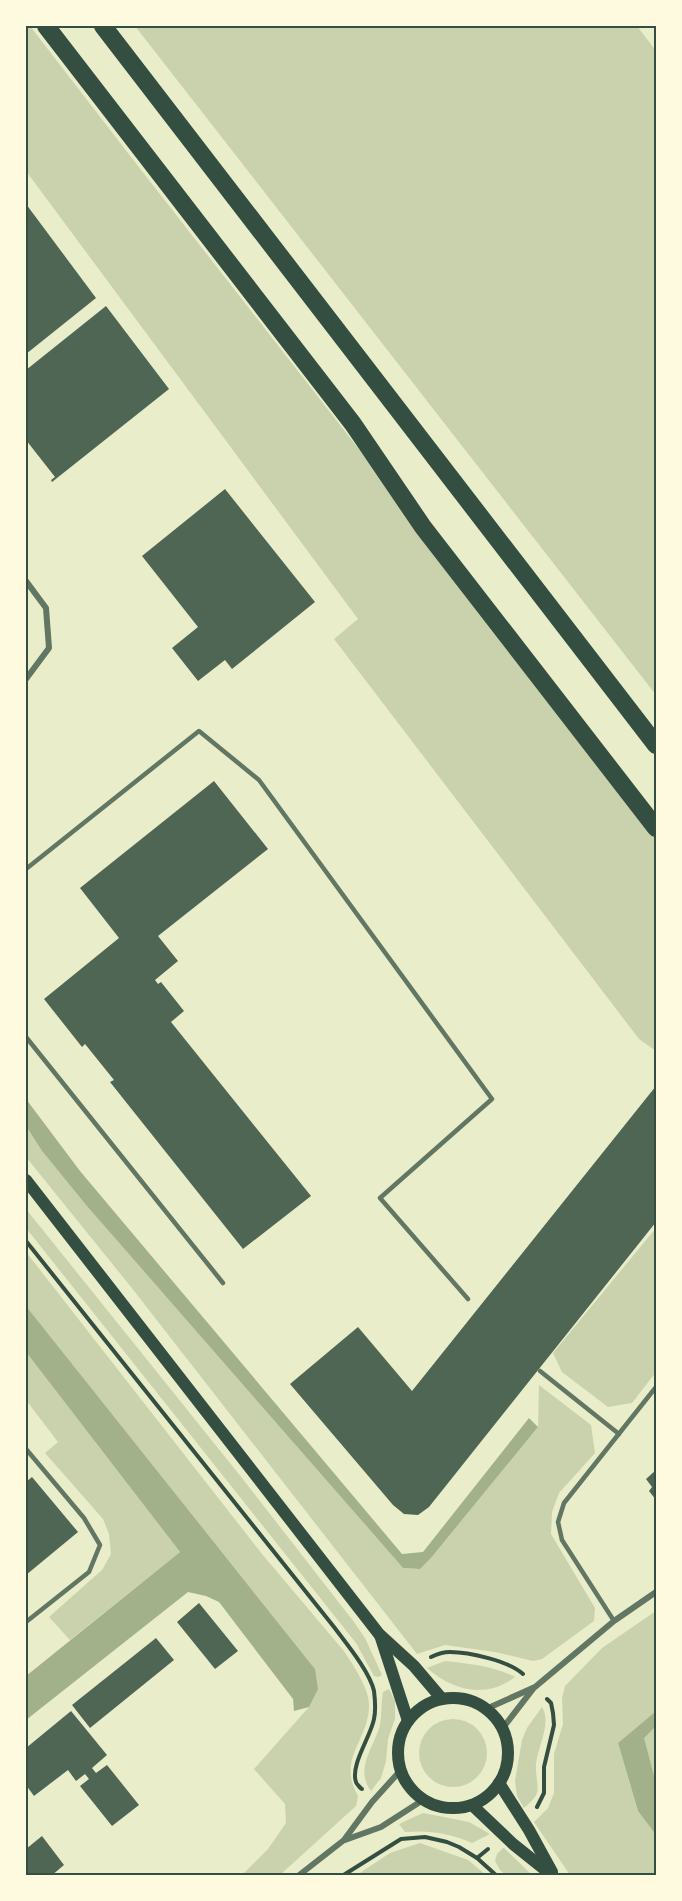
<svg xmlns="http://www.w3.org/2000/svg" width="682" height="1901" font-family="'Open Sans',sans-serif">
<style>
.green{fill:#cad2ad}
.water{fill:#a3b18a}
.building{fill:#4f6655}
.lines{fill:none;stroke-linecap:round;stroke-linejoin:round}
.path{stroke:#344e41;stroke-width:4}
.service{stroke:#617663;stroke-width:4.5}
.minor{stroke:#617663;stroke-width:6}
.secondary{stroke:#344e41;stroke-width:12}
.motorway{stroke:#344e41;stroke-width:18}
.neatline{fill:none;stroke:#344e41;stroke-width:2}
</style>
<rect width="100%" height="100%" fill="#e9edc9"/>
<g class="green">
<path d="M 26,26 L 30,26 L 131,157 L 656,830 L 656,1051 L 639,1039 L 334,639 L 358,619 L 26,171 Z"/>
<path d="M 135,26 L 637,26 L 656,51 L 656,695 Z"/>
<path d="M 26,1126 L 42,1151 L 86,1205 L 403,1568 L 420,1569 L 431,1558 L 538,1427 L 539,1385 L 591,1425 L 595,1453 L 559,1493 L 552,1512 L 551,1534 L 595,1608 L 594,1621 L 542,1659 L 533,1661 L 495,1652 L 445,1645 L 417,1654 L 131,1287 L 26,1157 Z"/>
<path d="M 26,1209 L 242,1478 L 354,1622 L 365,1638 L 382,1675 L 378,1677 L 374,1676 L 356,1643 L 26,1228 Z"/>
<path d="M 656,1228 L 656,1372 L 632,1403 L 608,1407 L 562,1372 L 553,1353 Z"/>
<path d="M 26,1252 L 262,1554 L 343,1650 C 352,1663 369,1688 369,1704 C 370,1740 336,1758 358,1796 L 356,1806 L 280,1875 L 242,1875 L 268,1849 L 286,1823 L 285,1804 L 254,1769 L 309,1707 L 315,1669 L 26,1306 Z"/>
<path d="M 26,1352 L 180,1552 L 70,1640 L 49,1617 L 102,1570 L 111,1554 L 109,1534 L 103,1519 L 45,1453 L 58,1442 L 26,1400 Z"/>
<path d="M 656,1611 L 656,1711 L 618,1743 L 638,1811 L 656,1835 L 656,1875 L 570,1875 L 534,1822 L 548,1808 L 554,1793 L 554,1754 L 563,1724 L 562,1698 L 565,1686 L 602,1648 Z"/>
<path d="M 445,1661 C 466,1663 497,1667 515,1677 C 486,1699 453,1691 427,1668 Z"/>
<path d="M 389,1689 L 395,1701 L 395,1719 L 388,1739 L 386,1761 L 381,1778 L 371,1791 C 354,1768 374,1748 380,1725 C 382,1714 381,1702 383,1692 Z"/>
<path d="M 542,1707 C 552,1723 538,1746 536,1764 C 535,1773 539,1784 537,1793 C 535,1799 529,1803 524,1808 L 517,1796 L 515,1781 L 522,1740 L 527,1728 Z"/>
<circle cx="453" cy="1753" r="34"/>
<path d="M 656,1726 L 656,1783 L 643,1737 Z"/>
<path d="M 423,1813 L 469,1822 L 490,1834 L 472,1843 C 449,1833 429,1830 405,1832 L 399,1824 Z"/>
<path d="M 420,1843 L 468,1860 L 486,1875 L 357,1875 L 390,1853 Z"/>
<path d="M 503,1848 L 504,1848 L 532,1875 L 506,1875 L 500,1870 L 495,1861 L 497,1854 Z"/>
</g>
<g class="water">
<path d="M 26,1099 L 80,1171 L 402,1554 L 423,1552 L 529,1418 L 538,1427 L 431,1558 L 420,1569 L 403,1568 L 86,1205 L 42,1151 L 26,1126 Z"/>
<path d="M 26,1306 L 315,1669 L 318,1689 L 309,1707 L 294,1711 L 293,1699 L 219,1602 L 206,1596 L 188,1592 L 26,1720 L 26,1676 L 180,1552 L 26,1352 Z"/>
<path d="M 656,1711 L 656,1726 L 644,1738 L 656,1783 L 656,1835 L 638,1811 L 618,1743 Z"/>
</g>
<g class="building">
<path d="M 26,204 L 96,298 L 26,354 Z"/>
<path d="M 106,306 L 169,389 L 52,482 L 51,480 L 55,477 L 26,440 L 26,370 Z"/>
<path d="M 225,489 L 315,602 L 232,669 L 225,660 L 198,681 L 172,648 L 198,627 L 142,556 Z"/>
<path d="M 214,781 L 268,849 L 158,936 L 178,961 L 155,980 L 158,984 L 161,982 L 184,1011 L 171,1022 L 311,1196 L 243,1249 L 110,1082 L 114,1080 L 85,1044 L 82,1047 L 44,999 L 119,938 L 80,888 Z"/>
<path d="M 656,1086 L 656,1222 L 429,1507 L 418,1515 L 404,1514 L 393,1505 L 290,1384 L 358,1327 L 412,1391 Z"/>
<path d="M 656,1470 L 656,1500 L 649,1491 L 652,1487 L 646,1479 Z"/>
<path d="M 32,1477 L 78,1532 L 26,1575 L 26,1482 Z"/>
<path d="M 199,1603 L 238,1651 L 215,1669 L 177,1622 Z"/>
<path d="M 156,1638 L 174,1660 L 90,1728 L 72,1705 Z"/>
<path d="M 71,1711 L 107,1755 L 92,1768 L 96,1773 L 107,1765 L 139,1805 L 112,1826 L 80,1786 L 89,1779 L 85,1774 L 76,1781 L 68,1770 L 34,1796 L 26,1785 L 26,1748 Z"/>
<path d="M 42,1836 L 64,1865 L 51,1876 L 26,1876 L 26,1849 Z"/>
</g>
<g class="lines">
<g class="path">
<path d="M 26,1241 L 334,1627 C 346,1643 370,1672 374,1691 C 375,1699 376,1710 374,1719 C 371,1736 350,1765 356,1782 C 356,1783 361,1789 362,1789"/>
<path d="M 431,1657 C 437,1654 443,1652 450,1652 C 469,1652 509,1661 523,1674"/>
<path d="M 537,1807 L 544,1793 L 544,1767 L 554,1725 L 553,1713 L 551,1703 L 547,1699"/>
<path d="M 477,1858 L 488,1849"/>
<path d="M 342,1876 L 401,1839 L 425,1837 L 447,1842 L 459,1847 L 477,1858 L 497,1876"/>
</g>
<g class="service">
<path d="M 26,869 L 199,731 L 259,780 L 492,1099 L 380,1198 L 468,1299"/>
<path d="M 26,1037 L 223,1283"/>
<path d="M 540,1371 L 619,1434"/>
<path d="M 26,1449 L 84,1518 L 100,1545 L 89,1572 L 26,1622"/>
<path d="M 614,1621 L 562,1540 L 558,1522 L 564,1503 L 656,1387"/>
</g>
<g class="minor">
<path d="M 26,581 L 46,608 L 49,648 L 26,679"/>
<path d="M 486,1709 L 535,1687 L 614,1621 L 656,1592"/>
<path d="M 502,1729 L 533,1689"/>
<path d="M 345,1840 L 381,1827 L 423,1800"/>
<path d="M 298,1876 L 344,1840 L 372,1802 L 400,1771"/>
</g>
<g class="secondary">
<path d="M 26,1180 L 379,1634 L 414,1666 L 442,1699"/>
<path d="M 380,1635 L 408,1721"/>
<circle cx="453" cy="1753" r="55"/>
<path d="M 499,1783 L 529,1830 L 552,1872"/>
<path d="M 472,1805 L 513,1844 L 553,1876"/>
</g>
<g class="motorway">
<path d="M 46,26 L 353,424 L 423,527 L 656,828"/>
<path d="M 103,26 L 656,745"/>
</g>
</g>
<rect width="682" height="1901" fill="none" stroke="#fefae0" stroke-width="54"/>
<rect x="27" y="27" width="628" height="1847" class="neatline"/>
</svg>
